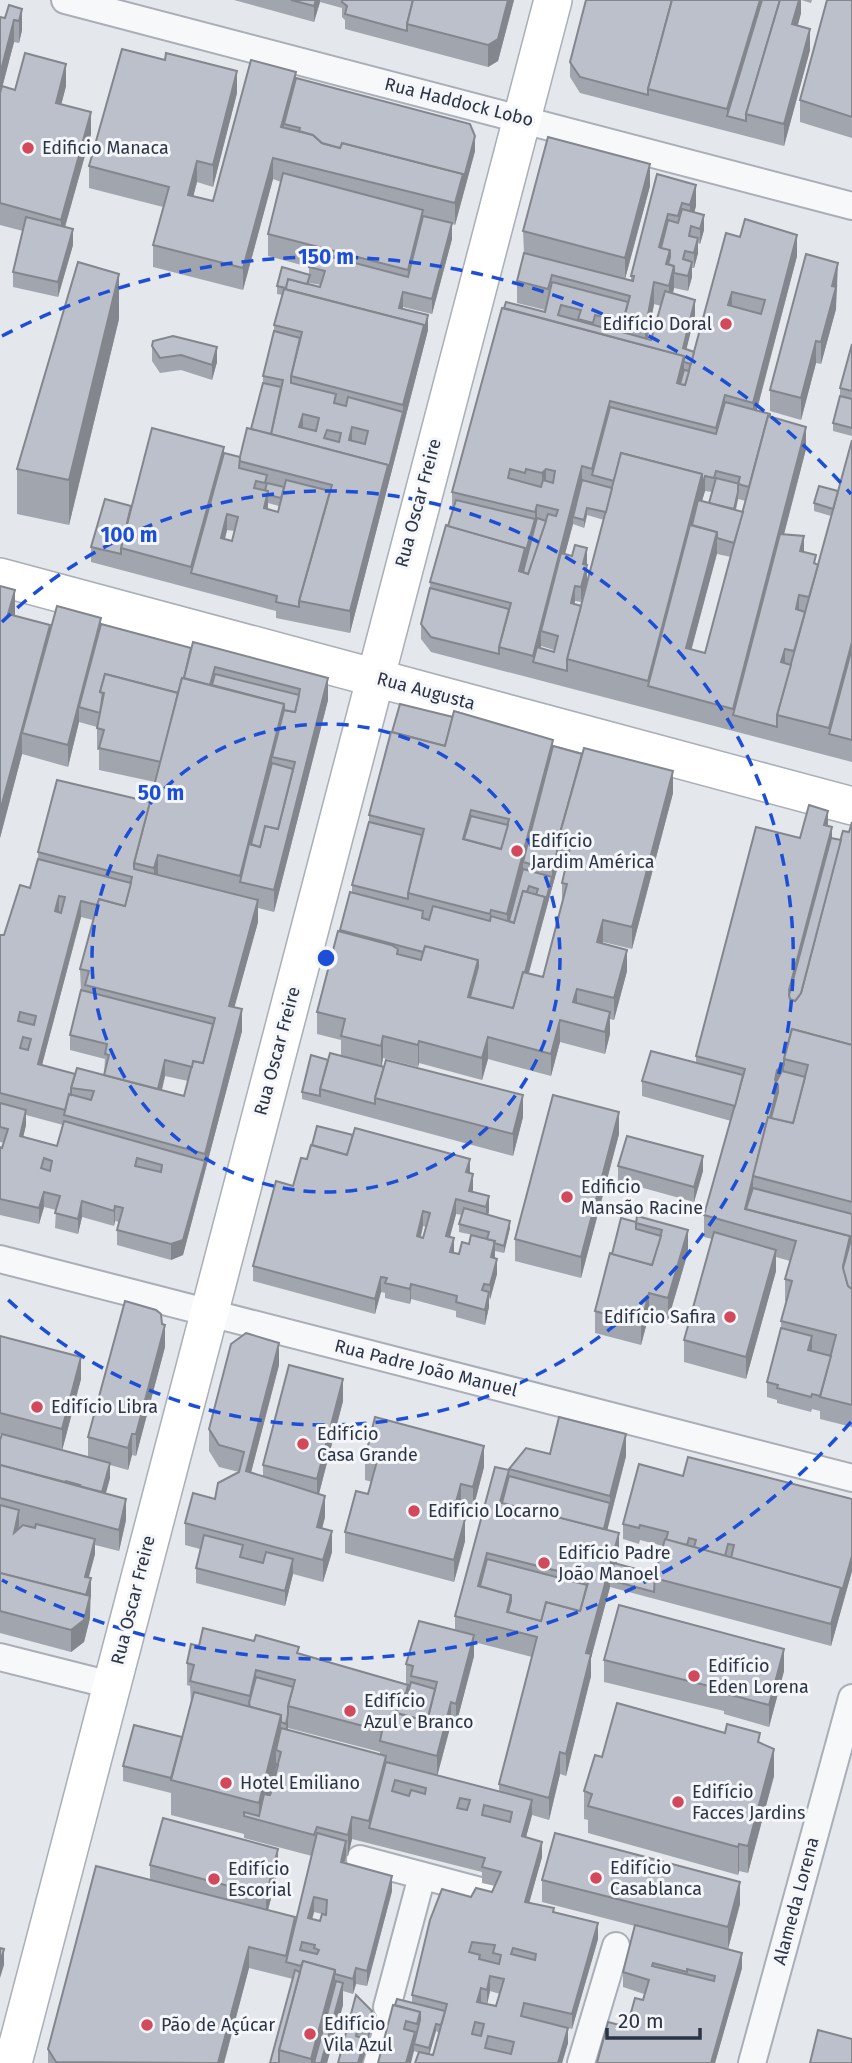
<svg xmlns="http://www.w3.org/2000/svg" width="852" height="2063" font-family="'Fira Sans',sans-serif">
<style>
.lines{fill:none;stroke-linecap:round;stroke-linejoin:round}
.lane-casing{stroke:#a9aeb7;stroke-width:18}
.street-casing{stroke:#a9aeb7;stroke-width:30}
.secondary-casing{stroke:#a9aeb7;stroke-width:40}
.lane{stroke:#f7f8fa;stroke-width:14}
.street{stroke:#f7f8fa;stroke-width:26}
.secondary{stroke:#fff;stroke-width:37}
.wall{fill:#a1a5ae;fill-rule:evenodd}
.shaded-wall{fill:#83868d}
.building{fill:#bbc0ca;stroke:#83868d;stroke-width:2;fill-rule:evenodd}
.ring{fill:none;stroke:#1d4ed8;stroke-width:3.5;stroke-dasharray:12 9}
.poi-dot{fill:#d1495b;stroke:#f4f6f9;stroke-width:2.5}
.labels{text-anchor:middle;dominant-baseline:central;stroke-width:6;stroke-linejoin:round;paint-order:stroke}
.street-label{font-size:18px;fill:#2b3445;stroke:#f4f6f9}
.poi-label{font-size:18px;fill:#2b3445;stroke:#f4f6f9;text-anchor:start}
.centre{fill:#1d4ed8;stroke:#f4f6f9;stroke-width:3.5}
.ring-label{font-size:21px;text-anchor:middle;font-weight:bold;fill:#1d4ed8;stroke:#f4f6f9;stroke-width:6;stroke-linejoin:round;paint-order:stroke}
</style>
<rect width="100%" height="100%" fill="#e4e7ec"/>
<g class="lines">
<g class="lane-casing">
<path id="lane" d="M 371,2063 L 387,2007"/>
</g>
<g class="street-casing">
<g id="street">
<path d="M 65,0 L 852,206"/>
<path d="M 0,1259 L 852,1478"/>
<path d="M 0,1657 L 111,1685"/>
<path d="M 360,1859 L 484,1892"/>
<path d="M 387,2007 L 422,1876"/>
<path d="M 581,2063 L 616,1946"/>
<path d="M 752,2063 L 852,1698"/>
</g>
</g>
<g class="secondary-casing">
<g id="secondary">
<path d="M 0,577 L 852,806"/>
<path d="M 13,2063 C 190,1375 369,687 553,0"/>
</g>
</g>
<use href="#lane" class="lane"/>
<use href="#street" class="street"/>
<use href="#secondary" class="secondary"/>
</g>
<g class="wall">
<path d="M 234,0 L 514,0 L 498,61 L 488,67 L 345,29 L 345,20 L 342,17 L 342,8 L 320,2 L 314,22 Z"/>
<path d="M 586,0 L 812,0 L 811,3 L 801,0 L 801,13 L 798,25 L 810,50 L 784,146 L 580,93 L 570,77 L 570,62 Z"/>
<path d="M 852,0 L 852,138 L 800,122 L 800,100 Z"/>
<path d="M 22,9 L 22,30 L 19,43 L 14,42 L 2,87 L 15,90 L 66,86 L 61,105 L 91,134 L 65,227 L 73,245 L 58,297 L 13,287 L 13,272 L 23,231 L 0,225 L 0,17 L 5,18 Z"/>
<path d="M 296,78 L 475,151 L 455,225 L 452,224 L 452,239 L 432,314 L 403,307 L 403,309 L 428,330 L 350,633 L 276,618 L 276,611 L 91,562 L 91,547 L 131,506 L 224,453 L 240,457 L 251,429 L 263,383 L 263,376 L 274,331 L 274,325 L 282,295 L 277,294 L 277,286 L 309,275 L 309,267 L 268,256 L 268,234 L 281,182 L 273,179 L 243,290 L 153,267 L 153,245 L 163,207 L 89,188 L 89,166 L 237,93 L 213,187 L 197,182 L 193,196 L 213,201 ZM 310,283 L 321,285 L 320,287 L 309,284 ZM 268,503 L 279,506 L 278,512 L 268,509 ZM 227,530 L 234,531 L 232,541 L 225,539 Z"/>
<path d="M 657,174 L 696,206 L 694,213 L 704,230 L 700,244 L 698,243 L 698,253 L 694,268 L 692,268 L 692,277 L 688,291 L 674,288 L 673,294 L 695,315 L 686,349 L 694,352 L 726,233 L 797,256 L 757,410 L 770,417 L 806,449 L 784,534 L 816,564 L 818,565 L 831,516 L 814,511 L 814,503 L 838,491 L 852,440 L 852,762 L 431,652 L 421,639 L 421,624 L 430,588 L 430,582 L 452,513 L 452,492 L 545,310 L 517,303 L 517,281 L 524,253 L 523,231 L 650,186 L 625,279 L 631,281 L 631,276 ZM 654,304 L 661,306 L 651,340 L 648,339 ZM 705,491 L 712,492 L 709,503 L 702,501 ZM 738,499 L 746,501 L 743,512 L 736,510 ZM 587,515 L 604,520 L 581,606 L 574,604 L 575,601 L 581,602 L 587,580 L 587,563 L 565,554 L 573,524 L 584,528 ZM 717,554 L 731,557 L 705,653 L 691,650 ZM 541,646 L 554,650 L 554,652 L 540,648 Z"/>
<path d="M 838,284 L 836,289 L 836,309 L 821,364 L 816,363 L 801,420 L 770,411 L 770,390 Z"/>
<path d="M 119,319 L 69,525 L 17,514 L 17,469 Z"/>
<path d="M 852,344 L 852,436 L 833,431 L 833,423 L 840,396 L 840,388 Z"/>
<path d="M 152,346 L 217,362 L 212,380 L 181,370 L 160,373 L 152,361 Z"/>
<path d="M 0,586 L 15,616 L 50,632 L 101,624 L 191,648 L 328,700 L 274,912 L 258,908 L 258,922 L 234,1007 L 242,1031 L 183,1255 L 171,1260 L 117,1245 L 117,1230 L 119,1222 L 115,1221 L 114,1226 L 82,1217 L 78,1234 L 55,1228 L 56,1210 L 44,1207 L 39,1224 L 0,1215 L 0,1147 L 2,1148 L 4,1143 L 0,1142 L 0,935 L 4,935 L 30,888 L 38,859 L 38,852 L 150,802 L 155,782 L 99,770 L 99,750 L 97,750 L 97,727 L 79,722 L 68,767 L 22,754 L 0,838 ZM 81,917 L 93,920 L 80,969 L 81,991 L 70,1035 L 70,1050 L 105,1059 L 104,1075 L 75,1074 L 42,1065 ZM 165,1076 L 188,1081 L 184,1096 L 162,1090 ZM 26,1115 L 63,1125 L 57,1146 L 23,1137 L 26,1125 Z"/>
<path d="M 553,746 L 673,793 L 632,949 L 603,942 L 602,943 L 627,971 L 614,1020 L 610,1019 L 610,1034 L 605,1054 L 560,1042 L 551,1076 L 488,1059 L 482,1080 L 419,1063 L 418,1067 L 383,1058 L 382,1066 L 523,1117 L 513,1156 L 302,1099 L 302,1092 L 328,1060 L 341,1056 L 341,1040 L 317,1034 L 317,1012 L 350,892 L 352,893 L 352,885 L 369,822 L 369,815 ZM 558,866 L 565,868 L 562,883 L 562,904 L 543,977 L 529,973 Z"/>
<path d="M 852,822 L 852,1427 L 820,1419 L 820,1411 L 812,1409 L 811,1412 L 777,1403 L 777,1400 L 767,1397 L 767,1382 L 781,1328 L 781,1321 L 787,1301 L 785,1301 L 785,1279 L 790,1261 L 776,1257 L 776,1271 L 746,1379 L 684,1362 L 684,1340 L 712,1239 L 704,1237 L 704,1215 L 731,1121 L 642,1096 L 642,1081 L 696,1063 L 696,1056 L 800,838 L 828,826 L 832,838 L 841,840 L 849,832 Z"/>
<path d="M 619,1134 L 581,1278 L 515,1261 L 515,1239 Z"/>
<path d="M 307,1159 L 470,1173 L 473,1189 L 473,1192 L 489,1196 L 488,1214 L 510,1228 L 504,1253 L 495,1251 L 494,1258 L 497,1274 L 489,1300 L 489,1307 L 485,1325 L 456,1317 L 456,1311 L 411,1299 L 410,1304 L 385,1298 L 385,1293 L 381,1292 L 375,1314 L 253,1281 L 253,1266 ZM 456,1214 L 462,1215 L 459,1224 L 459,1232 L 473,1235 L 469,1244 L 459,1254 L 454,1253 L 450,1237 ZM 423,1226 L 426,1227 L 423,1238 L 421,1237 Z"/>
<path d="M 618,1166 L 703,1171 L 694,1202 L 618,1181 Z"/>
<path d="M 636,1222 L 688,1230 L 688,1252 L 668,1320 L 649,1315 L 641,1345 L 595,1333 L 595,1311 L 612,1254 Z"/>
<path d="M 162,1324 L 165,1347 L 136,1456 L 132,1455 L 128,1470 L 110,1465 L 110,1478 L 106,1493 L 126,1520 L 119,1551 L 95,1545 L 95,1554 L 88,1578 L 91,1594 L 90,1618 L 84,1642 L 71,1652 L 0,1633 L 0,1440 L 1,1435 L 0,1434 L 0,1336 L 81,1379 L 62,1450 L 88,1457 L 88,1437 Z"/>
<path d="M 279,1365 L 251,1472 L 263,1476 L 263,1465 L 343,1401 L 319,1494 L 325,1517 L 322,1528 L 332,1552 L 323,1582 L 293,1574 L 285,1606 L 196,1583 L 196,1568 L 200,1549 L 185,1545 L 185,1523 L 215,1499 L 239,1472 L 219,1467 L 209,1451 L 209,1429 Z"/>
<path d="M 550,1454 L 626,1456 L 607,1530 L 619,1554 L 616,1564 L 655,1574 L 663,1546 L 640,1540 L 639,1544 L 623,1539 L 623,1524 L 683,1476 L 852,1499 L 852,1571 L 831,1646 L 610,1587 L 591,1658 L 591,1676 L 566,1776 L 560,1774 L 549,1820 L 532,1815 L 526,1837 L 542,1857 L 529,1903 L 554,1912 L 598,1939 L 572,2029 L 568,2028 L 568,2043 L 562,2063 L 415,2063 L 419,2053 L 414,2051 L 378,2063 L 412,2003 L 412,1995 L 471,1897 L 492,1892 L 495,1886 L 482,1883 L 482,1872 L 352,1839 L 348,1856 L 346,1856 L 344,1863 L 392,1891 L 367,1986 L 356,1984 L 353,1994 L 343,1991 L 343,2005 L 327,2063 L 270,2063 L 293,1979 L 249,1968 L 224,2063 L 48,2063 L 48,2049 L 150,1880 L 150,1865 L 278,1871 L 268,1910 L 295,1925 L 312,1856 L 244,1838 L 244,1834 L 171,1815 L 171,1793 L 123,1781 L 123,1766 L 182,1737 L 191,1703 L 190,1686 L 187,1685 L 187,1663 L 199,1646 L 299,1654 L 406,1684 L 406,1664 L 455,1630 L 455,1616 L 509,1469 ZM 474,1642 L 532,1657 L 499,1784 L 499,1791 L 437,1775 L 451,1724 L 456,1725 L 474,1656 ZM 288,1728 L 380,1752 L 380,1754 L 288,1730 ZM 314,1912 L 322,1914 L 320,1921 L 312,1919 ZM 490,1991 L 500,1994 L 496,2006 L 487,2004 ZM 436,2031 L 439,2033 L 433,2055 L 429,2054 Z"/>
<path d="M 365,1458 L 484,1467 L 473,1509 L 461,1506 L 458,1517 L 465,1541 L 454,1582 L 345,1553 L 345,1532 L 368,1494 L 372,1482 L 365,1480 Z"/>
<path d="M 604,1660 L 784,1671 L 769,1727 L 724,1714 L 724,1711 L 604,1682 Z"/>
<path d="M 760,1743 L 774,1776 L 748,1873 L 739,1871 L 738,1875 L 588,1833 L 588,1820 L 584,1819 L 584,1791 L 602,1757 Z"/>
<path d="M 542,1880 L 740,1904 L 728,1949 L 742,1968 L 715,2063 L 597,2063 L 627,2027 L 643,2000 L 644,1994 L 623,1987 L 623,1972 L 635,1926 L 542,1902 Z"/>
<path d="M 356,1995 L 372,2026 L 368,2041 L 365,2040 L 365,2054 L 362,2063 L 338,2063 Z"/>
</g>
<g class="shaded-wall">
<path d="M 316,0 L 320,0 L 320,2 L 314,22 L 314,6 Z"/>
<path d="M 508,0 L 514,0 L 498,61 L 488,67 L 488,45 Z"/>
<path d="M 760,0 L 766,0 L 727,116 L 727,109 Z"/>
<path d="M 799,0 L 801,0 L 801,13 L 792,46 L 792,24 Z"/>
<path d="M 22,9 L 22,30 L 19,43 L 19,21 Z"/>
<path d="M 14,20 L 14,42 L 0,96 L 0,74 Z"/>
<path d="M 810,29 L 810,50 L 784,146 L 784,124 Z"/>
<path d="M 66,64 L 66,86 L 56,125 L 56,103 Z"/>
<path d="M 237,71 L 237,93 L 213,187 L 213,165 Z"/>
<path d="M 296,72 L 296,94 L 284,124 L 284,138 L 281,127 Z"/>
<path d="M 91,112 L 91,134 L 61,241 L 61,220 Z"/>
<path d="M 475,136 L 475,151 L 455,225 L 455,203 Z"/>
<path d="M 273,158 L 273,179 L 243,290 L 243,268 Z"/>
<path d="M 197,161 L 197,182 L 188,217 L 188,195 Z"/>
<path d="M 650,164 L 650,186 L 625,279 L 625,258 Z"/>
<path d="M 696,185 L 696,206 L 690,227 L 690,205 Z"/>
<path d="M 423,210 L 423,232 L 408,292 L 408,270 Z"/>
<path d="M 668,214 L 668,235 L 663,255 L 659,247 Z"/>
<path d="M 704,215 L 704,230 L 700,244 L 700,229 Z"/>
<path d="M 452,223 L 452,239 L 432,314 L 432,299 Z"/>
<path d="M 73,229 L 73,245 L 58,297 L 58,282 Z"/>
<path d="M 797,235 L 797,256 L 753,424 L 753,403 Z"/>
<path d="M 698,238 L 698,253 L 694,268 L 694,253 Z"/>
<path d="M 692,262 L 692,277 L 688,291 L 688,276 Z"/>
<path d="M 838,263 L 836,309 L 821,364 L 821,342 L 832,286 Z"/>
<path d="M 674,266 L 674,288 L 669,308 L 669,286 Z"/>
<path d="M 119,274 L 119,319 L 69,525 L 69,480 Z"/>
<path d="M 654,282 L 654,304 L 645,353 L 645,331 Z"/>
<path d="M 403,292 L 403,307 L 399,323 L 399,308 Z"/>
<path d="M 732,292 L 732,313 L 728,305 Z"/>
<path d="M 695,300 L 695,315 L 684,359 L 684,378 L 679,397 L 677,383 L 683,348 Z"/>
<path d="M 428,315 L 428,330 L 350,633 L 350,611 L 388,465 L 403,412 L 403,405 L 424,325 Z"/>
<path d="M 816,341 L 816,363 L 801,420 L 801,398 Z"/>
<path d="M 217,347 L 217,362 L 212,380 L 212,365 Z"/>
<path d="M 725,395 L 725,417 L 716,449 L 716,428 Z"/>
<path d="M 610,401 L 610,422 L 592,475 L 592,469 Z"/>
<path d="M 303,414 L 303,429 L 299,427 Z"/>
<path d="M 352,427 L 352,442 L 349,440 Z"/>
<path d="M 806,427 L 806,449 L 737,716 L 733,715 L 733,731 L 733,709 Z"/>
<path d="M 224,447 L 224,469 L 191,573 L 191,588 L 191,567 Z"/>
<path d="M 582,466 L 582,488 L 573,517 L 573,524 L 544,632 L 541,631 L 541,646 L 536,663 L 533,662 L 533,656 Z"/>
<path d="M 546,469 L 546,491 L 542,495 L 542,473 Z"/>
<path d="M 702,474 L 702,501 L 648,686 L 648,681 Z"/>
<path d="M 705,476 L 705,491 L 702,501 L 702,486 Z"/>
<path d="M 268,491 L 268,506 L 264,523 L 264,508 Z"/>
<path d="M 738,492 L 738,499 L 732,524 L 732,517 Z"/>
<path d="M 537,505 L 537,526 L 521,585 L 519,571 L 525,548 L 535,519 L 535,512 Z"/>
<path d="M 587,508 L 587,515 L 584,528 L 584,520 Z"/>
<path d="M 227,514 L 227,530 L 221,553 L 221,538 Z"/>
<path d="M 717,532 L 717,553 L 686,670 L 686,648 Z"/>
<path d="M 804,536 L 804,551 L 800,566 L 800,551 Z"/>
<path d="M 587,548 L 587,563 L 583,579 L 583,564 Z"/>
<path d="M 587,565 L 587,580 L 581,602 L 581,587 Z"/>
<path d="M 575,586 L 575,601 L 571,619 L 571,603 Z"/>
<path d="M 15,590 L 15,617 L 8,614 Z"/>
<path d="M 799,595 L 799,610 L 796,609 Z"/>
<path d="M 101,618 L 101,640 L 79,707 L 79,722 L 68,767 L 68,745 Z"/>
<path d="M 50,625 L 50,652 L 22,733 L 22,754 L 0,838 L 0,811 Z"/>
<path d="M 852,642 L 852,669 L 829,734 L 829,728 Z"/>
<path d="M 785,649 L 785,664 L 781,662 Z"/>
<path d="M 328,678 L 328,700 L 274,912 L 274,890 Z"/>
<path d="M 284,704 L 284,731 L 272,757 L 272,778 L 240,882 L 240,876 Z"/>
<path d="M 553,740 L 553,761 L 523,862 L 523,877 L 507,936 L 507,914 Z"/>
<path d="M 673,771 L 673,793 L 632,949 L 632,927 Z"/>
<path d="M 471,810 L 471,831 L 466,847 L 463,839 Z"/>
<path d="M 828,811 L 828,832 L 824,825 Z"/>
<path d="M 832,827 L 832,848 L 791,1006 L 789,990 Z"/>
<path d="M 557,852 L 558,866 L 513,1030 L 513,1015 L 545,897 L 552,877 L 552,870 Z"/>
<path d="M 158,855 L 158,882 L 154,896 L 154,868 Z"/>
<path d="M 59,896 L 59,911 L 55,926 L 55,911 Z"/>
<path d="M 258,900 L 258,922 L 229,1027 L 229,1006 Z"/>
<path d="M 81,901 L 81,917 L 38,1080 L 38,1064 Z"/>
<path d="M 603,920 L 603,942 L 597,964 L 597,942 Z"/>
<path d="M 627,950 L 627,971 L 614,1020 L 614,998 Z"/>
<path d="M 478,960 L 478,982 L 472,1004 L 468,997 Z"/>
<path d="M 577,989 L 577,1010 L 573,1002 Z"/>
<path d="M 242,1009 L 242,1031 L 183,1255 L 171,1260 L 171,1244 L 205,1161 L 205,1154 Z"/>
<path d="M 610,1012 L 610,1034 L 605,1054 L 605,1032 Z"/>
<path d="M 560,1020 L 560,1042 L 551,1076 L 551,1054 Z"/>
<path d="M 383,1036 L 383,1058 L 381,1068 L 381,1046 Z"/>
<path d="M 488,1037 L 488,1059 L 482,1080 L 482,1058 Z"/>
<path d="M 419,1041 L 419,1063 L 418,1067 L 418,1045 Z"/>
<path d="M 165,1060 L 165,1076 L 158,1105 L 158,1090 Z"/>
<path d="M 784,1065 L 784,1086 L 759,1178 L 775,1080 L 777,1070 Z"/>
<path d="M 523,1095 L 523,1117 L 513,1156 L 513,1134 Z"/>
<path d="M 26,1110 L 26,1125 L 20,1151 L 20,1136 Z"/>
<path d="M 619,1112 L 619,1134 L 581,1278 L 581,1257 Z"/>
<path d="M 703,1156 L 703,1171 L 694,1202 L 694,1187 Z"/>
<path d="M 470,1159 L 470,1174 L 466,1172 Z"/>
<path d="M 473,1174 L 473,1189 L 470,1202 L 469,1191 Z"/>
<path d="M 753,1179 L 753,1201 L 748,1216 L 745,1209 Z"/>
<path d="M 44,1192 L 44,1207 L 39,1224 L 39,1208 Z"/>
<path d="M 489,1196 L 489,1212 L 486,1222 L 486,1207 Z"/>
<path d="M 456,1199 L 456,1214 L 446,1251 L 446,1236 Z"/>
<path d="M 82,1201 L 82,1217 L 78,1234 L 78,1219 Z"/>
<path d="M 115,1206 L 115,1221 L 114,1226 L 114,1211 Z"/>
<path d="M 423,1211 L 423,1226 L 417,1251 L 417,1236 Z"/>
<path d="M 510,1221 L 510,1228 L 504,1253 L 504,1246 Z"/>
<path d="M 688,1230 L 688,1252 L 668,1320 L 668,1298 Z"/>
<path d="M 454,1238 L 454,1253 L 450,1252 Z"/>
<path d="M 495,1241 L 495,1256 L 491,1273 L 491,1257 Z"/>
<path d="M 776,1250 L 776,1271 L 746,1379 L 746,1357 Z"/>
<path d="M 497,1259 L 497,1274 L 490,1300 L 490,1285 Z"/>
<path d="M 381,1277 L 381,1292 L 375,1314 L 375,1299 Z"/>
<path d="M 411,1284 L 411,1299 L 410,1304 L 410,1289 Z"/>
<path d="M 489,1292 L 489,1307 L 485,1325 L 485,1310 Z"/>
<path d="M 649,1293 L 649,1315 L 641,1345 L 641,1324 Z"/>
<path d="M 165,1325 L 165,1347 L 136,1456 L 136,1434 Z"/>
<path d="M 812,1336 L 812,1351 L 808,1350 Z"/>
<path d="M 279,1343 L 279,1365 L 246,1492 L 246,1471 Z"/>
<path d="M 81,1357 L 81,1379 L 62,1451 L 62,1429 Z"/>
<path d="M 343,1379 L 343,1401 L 317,1501 L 317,1479 Z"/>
<path d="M 132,1434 L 132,1455 L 128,1470 L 128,1448 Z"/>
<path d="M 626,1434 L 626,1456 L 602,1551 L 602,1536 L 610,1503 L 610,1496 Z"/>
<path d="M 484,1446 L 484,1467 L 473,1509 L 473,1487 Z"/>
<path d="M 110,1463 L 110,1478 L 100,1513 L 100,1498 Z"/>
<path d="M 509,1470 L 509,1492 L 504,1510 L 500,1502 Z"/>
<path d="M 461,1484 L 461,1506 L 452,1538 L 452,1516 Z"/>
<path d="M 325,1496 L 325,1517 L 317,1549 L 317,1527 Z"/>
<path d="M 126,1499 L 126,1520 L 119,1551 L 119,1530 Z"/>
<path d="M 19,1510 L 19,1525 L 14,1548 L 14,1533 Z"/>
<path d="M 465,1519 L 465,1541 L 454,1582 L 454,1560 Z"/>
<path d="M 332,1531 L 332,1552 L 323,1582 L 323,1560 Z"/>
<path d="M 619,1533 L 619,1554 L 612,1580 L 610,1580 L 610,1587 L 591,1658 L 591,1676 L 566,1776 L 566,1754 L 586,1653 Z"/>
<path d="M 95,1539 L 95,1554 L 85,1592 L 85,1577 Z"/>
<path d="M 487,1553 L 487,1574 L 482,1594 L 478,1586 Z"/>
<path d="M 852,1556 L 852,1571 L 831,1646 L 831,1624 Z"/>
<path d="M 293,1559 L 293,1574 L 285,1606 L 285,1591 Z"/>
<path d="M 91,1578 L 91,1594 L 84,1617 L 84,1601 Z"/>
<path d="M 90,1596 L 90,1618 L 84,1642 L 71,1652 L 71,1630 Z"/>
<path d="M 474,1635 L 474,1656 L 456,1725 L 456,1704 Z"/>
<path d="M 784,1649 L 784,1671 L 769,1727 L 769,1705 Z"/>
<path d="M 256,1670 L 256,1692 L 250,1703 L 250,1696 Z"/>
<path d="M 408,1685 L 408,1707 L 406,1715 L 396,1713 L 400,1696 Z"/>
<path d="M 451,1702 L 451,1724 L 437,1777 L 437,1756 Z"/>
<path d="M 288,1714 L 288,1728 L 286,1739 L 286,1724 Z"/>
<path d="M 281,1715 L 281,1750 L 276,1750 L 276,1771 L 259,1820 L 259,1803 Z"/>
<path d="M 774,1749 L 774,1776 L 748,1873 L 748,1846 Z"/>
<path d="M 560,1752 L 560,1774 L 549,1820 L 549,1798 Z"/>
<path d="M 386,1756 L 386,1777 L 369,1828 L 369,1821 Z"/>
<path d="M 532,1800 L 532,1815 L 522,1852 L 522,1836 Z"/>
<path d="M 352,1817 L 352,1839 L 348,1856 L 348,1835 Z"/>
<path d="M 346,1841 L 346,1856 L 341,1877 L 341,1862 Z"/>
<path d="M 542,1842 L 542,1857 L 525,1918 L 525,1902 Z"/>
<path d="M 739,1844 L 739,1871 L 738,1875 L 738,1847 Z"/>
<path d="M 278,1849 L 278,1871 L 266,1918 L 266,1896 Z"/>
<path d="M 392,1876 L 392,1891 L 367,1986 L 367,1971 Z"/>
<path d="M 740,1882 L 740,1904 L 728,1949 L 728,1927 Z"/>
<path d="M 314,1897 L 314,1912 L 308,1934 L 308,1918 Z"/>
<path d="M 295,1917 L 295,1939 L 286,1962 L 286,1956 Z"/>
<path d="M 598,1923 L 598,1939 L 572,2029 L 572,2014 Z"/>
<path d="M 249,1947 L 249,1968 L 224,2063 L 218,2063 Z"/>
<path d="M 4,1949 L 4,1965 L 0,1978 L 0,1963 Z"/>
<path d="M 742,1953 L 742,1968 L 715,2063 L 711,2063 Z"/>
<path d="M 356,1968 L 356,1984 L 353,1994 L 353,1979 Z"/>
<path d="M 335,1970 L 335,2005 L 320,2063 L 311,2063 L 311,2059 Z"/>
<path d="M 490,1976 L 490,1991 L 487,2005 L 487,1990 Z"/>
<path d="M 343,1983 L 343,2005 L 327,2063 L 321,2063 Z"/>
<path d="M 481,1988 L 481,2004 L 477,2002 Z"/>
<path d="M 372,2011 L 372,2026 L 368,2041 L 368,2026 Z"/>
<path d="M 436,2024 L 436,2031 L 429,2056 L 429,2048 Z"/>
<path d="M 568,2028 L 568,2043 L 562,2063 L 558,2063 Z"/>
<path d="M 415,2032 L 414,2051 L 411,2063 L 406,2063 Z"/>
<path d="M 365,2039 L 365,2054 L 362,2063 L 358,2063 Z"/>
</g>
<g class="building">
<path d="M 291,0 L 316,0 L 314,6 Z"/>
<path d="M 342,0 L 413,0 L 407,24 L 407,31 L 345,14 L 347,6 L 342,2 Z"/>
<path d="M 413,0 L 508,0 L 498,39 L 488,45 L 407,24 Z"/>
<path d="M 586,0 L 672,0 L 648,89 L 648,95 L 580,77 L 570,62 Z"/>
<path d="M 672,0 L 760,0 L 727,109 L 648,89 Z"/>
<path d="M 762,0 L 780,0 L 746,114 L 746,121 L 727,116 Z"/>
<path d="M 780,0 L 799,0 L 792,24 L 810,29 L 784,124 L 746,114 Z"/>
<path d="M 827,0 L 852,0 L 852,117 L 800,100 Z"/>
<path d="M 9,5 L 22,9 L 19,21 L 14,20 L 0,74 L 0,17 L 5,18 Z"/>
<path d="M 122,49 L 165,60 L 166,53 L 237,71 L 213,165 L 197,161 L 188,195 L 213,201 L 251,60 L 296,72 L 281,127 L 313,135 L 322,143 L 340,148 L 342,143 L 463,174 L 455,203 L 273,158 L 243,268 L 153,245 L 169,187 L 89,166 Z"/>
<path d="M 25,53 L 66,64 L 56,103 L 91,112 L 61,220 L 0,203 L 0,93 L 2,86 L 15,90 Z"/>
<path d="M 296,78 L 470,124 L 475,136 L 463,181 L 463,174 L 342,143 L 340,148 L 322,143 L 313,135 L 299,131 L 300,128 L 284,124 Z"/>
<path d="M 548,137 L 650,164 L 625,258 L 523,231 Z"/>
<path d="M 283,173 L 423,210 L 408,270 L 268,234 Z"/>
<path d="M 657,174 L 696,185 L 690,205 L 682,203 L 678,216 L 668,214 L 659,247 L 670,250 L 666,264 L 674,266 L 669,286 L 654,282 L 645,331 L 622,325 L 630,296 L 552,275 L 548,289 L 517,281 L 524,253 L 633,281 L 634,276 L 631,276 Z"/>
<path d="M 682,209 L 704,215 L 700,229 L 691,226 L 689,236 L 698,238 L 694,253 L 685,251 L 683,259 L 692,262 L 688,276 L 674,273 L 674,266 L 668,264 L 670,257 L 670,250 L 661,248 L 668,220 L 678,223 Z"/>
<path d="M 423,216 L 452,223 L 432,299 L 403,292 L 399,308 L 428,315 L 424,332 L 424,325 L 285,289 L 288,279 L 320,287 L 325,271 L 309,267 L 313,252 L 408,277 Z"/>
<path d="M 26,217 L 73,229 L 58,282 L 13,272 Z"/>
<path d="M 745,219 L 797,235 L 753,403 L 725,395 L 716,428 L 610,401 L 592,469 L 582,466 L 533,656 L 499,647 L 511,603 L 430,582 L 446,525 L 525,548 L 519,571 L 528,574 L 548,514 L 556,516 L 558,510 L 537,505 L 535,512 L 452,492 L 502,308 L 684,356 L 677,383 L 685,385 L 726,233 L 740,237 ZM 732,292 L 765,300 L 761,314 L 728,305 ZM 510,469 L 525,473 L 526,469 L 542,473 L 546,469 L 555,471 L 553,483 L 543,480 L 541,487 L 508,478 Z"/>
<path d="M 806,254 L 838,263 L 832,286 L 836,287 L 821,342 L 816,341 L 801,398 L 770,390 Z"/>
<path d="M 78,262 L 119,274 L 69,480 L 17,469 Z"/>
<path d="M 282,267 L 310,275 L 307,284 L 288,279 L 286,288 L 277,286 Z"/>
<path d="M 552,282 L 628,302 L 622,325 L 622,332 L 651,340 L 665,291 L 695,300 L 683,348 L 694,352 L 691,364 L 684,362 L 684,356 L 504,308 L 506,302 L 545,312 ZM 561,305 L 581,310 L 578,319 L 593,323 L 595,315 L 611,319 L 608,329 L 558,315 Z"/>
<path d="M 284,289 L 424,325 L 403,405 L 291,376 L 302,332 L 274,325 Z"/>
<path d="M 274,331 L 300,338 L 291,376 L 291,383 L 336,394 L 334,403 L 346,406 L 348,397 L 403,412 L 388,471 L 388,465 L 271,434 L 283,380 L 263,376 ZM 303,414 L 319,418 L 316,431 L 299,427 ZM 352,427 L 368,431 L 365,444 L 349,440 ZM 327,430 L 341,433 L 339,442 L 324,438 Z"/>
<path d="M 173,336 L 217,347 L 212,365 L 181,355 L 160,358 L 152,346 L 153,341 Z"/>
<path d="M 852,344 L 852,391 L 840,388 Z"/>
<path d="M 684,370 L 689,371 L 685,385 L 680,384 Z"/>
<path d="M 263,383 L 281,387 L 271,434 L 251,429 Z"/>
<path d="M 840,396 L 852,399 L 852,428 L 833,423 Z"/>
<path d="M 725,402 L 770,414 L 770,417 L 768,416 L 749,487 L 738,484 L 740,477 L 716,471 L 714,478 L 705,476 L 702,486 L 702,474 L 621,453 L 614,481 L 592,475 L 610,407 L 716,434 Z"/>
<path d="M 768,416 L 806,427 L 733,709 L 648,686 L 690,525 L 717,532 L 686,648 L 705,653 Z"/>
<path d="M 152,428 L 224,447 L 191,567 L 121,548 Z"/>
<path d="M 247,428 L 388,465 L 350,611 L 299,601 L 332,485 L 239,461 Z"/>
<path d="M 852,440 L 852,642 L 829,728 L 777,715 Z"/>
<path d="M 224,453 L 240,457 L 239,468 L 267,475 L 265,483 L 256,481 L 254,488 L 268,491 L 264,508 L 278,512 L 286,480 L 330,491 L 299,601 L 299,607 L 276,602 L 277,596 L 191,573 ZM 227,514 L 238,517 L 232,541 L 221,538 Z"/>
<path d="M 621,453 L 702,474 L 648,681 L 567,659 Z"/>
<path d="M 716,478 L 740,484 L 738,484 L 738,492 L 734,509 L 709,503 Z"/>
<path d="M 582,480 L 612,488 L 606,512 L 587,508 L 584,520 L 573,517 Z"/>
<path d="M 267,483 L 284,487 L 281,498 L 268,495 L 268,491 L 265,490 Z"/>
<path d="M 819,486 L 838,491 L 833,509 L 814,503 Z"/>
<path d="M 105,499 L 131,506 L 121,548 L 121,554 L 91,547 Z"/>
<path d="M 456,500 L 535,519 L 525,554 L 525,548 L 448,526 Z"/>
<path d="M 698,500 L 743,512 L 734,543 L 717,538 L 717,532 L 692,525 Z"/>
<path d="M 537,518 L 546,521 L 528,574 L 523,572 Z"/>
<path d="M 780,534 L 804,536 L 800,551 L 816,555 L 814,563 L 818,565 L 809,597 L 799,595 L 796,609 L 805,612 L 794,651 L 785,649 L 781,662 L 791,665 L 777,715 L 777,727 L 733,715 Z"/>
<path d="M 575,545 L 587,548 L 583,564 L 587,565 L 581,587 L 575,586 L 571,603 L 581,606 L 567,659 L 567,671 L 533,662 L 537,647 L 554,652 L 558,636 L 541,631 L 561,553 L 572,556 Z"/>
<path d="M 0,586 L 15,590 L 8,614 L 50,625 L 0,811 Z"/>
<path d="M 430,588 L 509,609 L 499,647 L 499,654 L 431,637 L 421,624 Z"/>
<path d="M 57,606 L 101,618 L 68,745 L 22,733 Z"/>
<path d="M 101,624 L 191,648 L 184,678 L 182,678 L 178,693 L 105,674 L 100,692 L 103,693 L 100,713 L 79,707 Z"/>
<path d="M 193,642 L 328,678 L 274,890 L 240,882 L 249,844 L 260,847 L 265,826 L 278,829 L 295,762 L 272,757 L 284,710 L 295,712 L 300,689 L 215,667 L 210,685 L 184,678 Z"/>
<path d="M 852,648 L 852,740 L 829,734 Z"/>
<path d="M 105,674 L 178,693 L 161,762 L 99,748 L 104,730 L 97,728 L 104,693 L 100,692 Z"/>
<path d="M 215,674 L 299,695 L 295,712 L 284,710 L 284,704 L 212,685 Z"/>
<path d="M 182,678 L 284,704 L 240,876 L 158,855 L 154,868 L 134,863 Z"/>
<path d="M 400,704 L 453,717 L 445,746 L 392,732 Z"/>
<path d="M 454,711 L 553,740 L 507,914 L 491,910 L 490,914 L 408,893 L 424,829 L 369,815 L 391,732 L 445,746 ZM 471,810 L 509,819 L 501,849 L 463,839 Z"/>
<path d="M 553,746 L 582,754 L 557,844 L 557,852 L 552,870 L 523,862 Z"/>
<path d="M 584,748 L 673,771 L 632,927 L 603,920 L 597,942 L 627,950 L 614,998 L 577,989 L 573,1002 L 610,1012 L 605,1032 L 560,1020 L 551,1054 L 488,1037 L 482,1058 L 419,1041 L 418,1045 L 383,1036 L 381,1046 L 341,1036 L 345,1019 L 317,1012 L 338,931 L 391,945 L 398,949 L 397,954 L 421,960 L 425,946 L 478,960 L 468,997 L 513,1008 L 523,972 L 543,977 L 567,884 L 562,883 L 570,848 L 557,844 Z"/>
<path d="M 272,763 L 293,769 L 278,829 L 265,826 L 260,847 L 251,844 Z"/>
<path d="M 57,780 L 150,802 L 134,863 L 134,869 L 258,900 L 229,1006 L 242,1009 L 205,1154 L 64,1115 L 69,1094 L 91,1100 L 94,1091 L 71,1088 L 77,1068 L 184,1096 L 193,1061 L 203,1063 L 215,1018 L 85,985 L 89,971 L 80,969 L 99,899 L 125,906 L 132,877 L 38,852 Z"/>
<path d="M 809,805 L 828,811 L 824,825 L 832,827 L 789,990 L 790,999 L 795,1001 L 801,993 L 842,834 L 843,831 L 849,832 L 852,822 L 852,1045 L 792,1029 L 784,1059 L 784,1065 L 777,1070 L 775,1080 L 778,1085 L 770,1117 L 768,1117 L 745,1209 L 850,1236 L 843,1266 L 848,1286 L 852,1289 L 852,1405 L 820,1397 L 836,1335 L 781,1321 L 792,1281 L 785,1279 L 796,1241 L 704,1215 L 745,1069 L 696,1056 L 756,827 L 800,838 Z"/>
<path d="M 471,816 L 508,825 L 501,849 L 464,839 Z"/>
<path d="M 369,822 L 422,835 L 408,893 L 408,899 L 352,885 Z"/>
<path d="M 831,838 L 841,840 L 801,993 L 795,1001 L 790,999 L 789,995 Z"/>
<path d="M 38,859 L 131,883 L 125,906 L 99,899 L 97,905 L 81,901 L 38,1064 L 75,1074 L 71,1088 L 71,1095 L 69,1094 L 65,1110 L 0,1093 L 0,935 L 4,935 L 20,885 L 30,888 ZM 59,896 L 65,897 L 61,913 L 55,911 ZM 20,1012 L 36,1016 L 34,1025 L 18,1021 ZM 23,1037 L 31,1039 L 28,1050 L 20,1048 Z"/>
<path d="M 523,869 L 552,877 L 545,904 L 545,897 L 536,895 L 538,889 L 529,886 L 527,892 L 523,891 L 514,923 L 509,921 Z"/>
<path d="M 523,891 L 545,897 L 525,972 L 523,972 L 513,1008 L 470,997 L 478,967 L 478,960 L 425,946 L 423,952 L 340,930 L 350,892 L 423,911 L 422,918 L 429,920 L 433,906 L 490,921 L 491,916 L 514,923 Z"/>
<path d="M 81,990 L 213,1024 L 203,1063 L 193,1061 L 192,1067 L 165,1060 L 158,1089 L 104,1075 L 109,1055 L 105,1054 L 107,1044 L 70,1035 Z"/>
<path d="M 792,1029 L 852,1045 L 852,1202 L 753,1176 L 768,1117 L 793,1123 L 808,1065 L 784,1059 Z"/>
<path d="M 651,1051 L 743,1075 L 735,1106 L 642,1081 Z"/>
<path d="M 330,1053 L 384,1067 L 375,1098 L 375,1104 L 320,1089 Z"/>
<path d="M 311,1055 L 328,1060 L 320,1089 L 320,1096 L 302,1092 Z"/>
<path d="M 386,1060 L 523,1095 L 513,1134 L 375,1098 Z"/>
<path d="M 782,1071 L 805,1077 L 793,1123 L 771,1118 L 778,1092 L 778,1085 L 776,1082 Z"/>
<path d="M 553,1095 L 619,1112 L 581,1257 L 515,1239 Z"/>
<path d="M 0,1103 L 26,1110 L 20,1136 L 57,1146 L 64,1121 L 205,1161 L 183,1240 L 171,1244 L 117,1230 L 123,1208 L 115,1206 L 114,1211 L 82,1201 L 78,1219 L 55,1213 L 60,1196 L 44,1192 L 39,1208 L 0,1199 L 0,1147 L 2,1148 L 8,1129 L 0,1127 ZM 44,1158 L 52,1161 L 50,1171 L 41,1168 ZM 137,1158 L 162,1165 L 161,1172 L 135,1166 Z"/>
<path d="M 317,1126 L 353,1135 L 347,1155 L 312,1145 Z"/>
<path d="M 355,1128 L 470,1159 L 466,1172 L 473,1174 L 469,1191 L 489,1196 L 486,1207 L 456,1199 L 446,1236 L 454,1238 L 450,1252 L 459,1254 L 462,1242 L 469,1244 L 471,1235 L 495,1241 L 491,1257 L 497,1259 L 490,1285 L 484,1284 L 482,1290 L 489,1292 L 485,1310 L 456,1302 L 457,1296 L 411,1284 L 410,1289 L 385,1283 L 387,1278 L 381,1277 L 375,1299 L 253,1266 L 276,1181 L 293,1186 L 301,1158 L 307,1159 L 311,1145 L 347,1155 ZM 423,1211 L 430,1213 L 423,1238 L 417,1236 Z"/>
<path d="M 627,1136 L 703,1156 L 694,1187 L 618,1166 Z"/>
<path d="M 753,1188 L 852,1214 L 852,1289 L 848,1286 L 843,1268 L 850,1243 L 850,1236 L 746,1209 Z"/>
<path d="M 464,1208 L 510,1221 L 504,1246 L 494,1243 L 495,1241 L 487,1239 L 489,1232 L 459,1224 Z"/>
<path d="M 637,1216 L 688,1230 L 668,1298 L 649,1293 L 641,1324 L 595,1311 L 610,1253 L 652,1265 L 662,1230 L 636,1223 Z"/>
<path d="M 621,1218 L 636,1222 L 636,1229 L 661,1236 L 652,1265 L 612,1254 Z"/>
<path d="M 714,1232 L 776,1250 L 746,1357 L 684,1340 Z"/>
<path d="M 125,1301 L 156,1310 L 161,1314 L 162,1324 L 165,1325 L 136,1434 L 132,1434 L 128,1448 L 88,1437 Z"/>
<path d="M 781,1328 L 812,1336 L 808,1350 L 831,1356 L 820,1396 L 812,1394 L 811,1397 L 777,1388 L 778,1385 L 767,1382 Z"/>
<path d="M 246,1333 L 279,1343 L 246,1471 L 325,1496 L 317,1527 L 332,1531 L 323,1560 L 185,1523 L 193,1493 L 215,1499 L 218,1483 L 239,1472 L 244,1452 L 219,1445 L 209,1429 L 231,1344 Z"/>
<path d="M 0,1336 L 81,1357 L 62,1429 L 0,1413 Z"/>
<path d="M 289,1365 L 343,1379 L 317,1479 L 263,1465 Z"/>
<path d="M 375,1417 L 484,1446 L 473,1487 L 461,1484 L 452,1516 L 465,1519 L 454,1560 L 345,1532 L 356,1491 L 368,1494 L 377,1461 L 365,1458 Z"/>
<path d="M 559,1417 L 626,1434 L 610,1496 L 509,1469 L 526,1448 L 550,1454 Z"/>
<path d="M 2,1434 L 110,1463 L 102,1492 L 79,1486 L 80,1485 L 66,1481 L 65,1482 L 0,1465 L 0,1440 Z"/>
<path d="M 688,1457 L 852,1499 L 852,1556 L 841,1595 L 841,1588 L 731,1558 L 734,1545 L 728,1544 L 725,1556 L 694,1547 L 696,1540 L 689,1538 L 687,1545 L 666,1540 L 668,1532 L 640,1525 L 639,1528 L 623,1524 L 639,1464 L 683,1476 Z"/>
<path d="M 0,1465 L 126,1499 L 119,1530 L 0,1498 Z"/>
<path d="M 495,1467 L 509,1470 L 500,1502 L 619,1533 L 586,1653 L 591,1654 L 566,1754 L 560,1752 L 549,1798 L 499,1784 L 537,1637 L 455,1616 ZM 487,1553 L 589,1579 L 580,1611 L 546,1602 L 541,1621 L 507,1612 L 511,1595 L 478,1586 Z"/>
<path d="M 509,1476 L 610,1503 L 604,1529 L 502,1503 Z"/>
<path d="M 0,1505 L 19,1510 L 14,1533 L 23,1525 L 35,1528 L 36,1524 L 95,1539 L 85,1577 L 91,1578 L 86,1595 L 0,1573 Z"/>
<path d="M 204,1535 L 243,1545 L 240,1557 L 263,1563 L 266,1552 L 293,1559 L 285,1591 L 196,1568 Z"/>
<path d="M 665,1539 L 841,1588 L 831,1624 L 654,1578 Z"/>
<path d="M 487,1559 L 587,1585 L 580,1611 L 546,1602 L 541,1621 L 508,1612 L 511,1601 L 511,1595 L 480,1586 Z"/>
<path d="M 614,1563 L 655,1574 L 654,1592 L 610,1580 Z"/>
<path d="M 0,1573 L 90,1596 L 84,1620 L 71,1630 L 0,1611 Z"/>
<path d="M 619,1605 L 784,1649 L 769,1705 L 724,1693 L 725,1690 L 604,1660 Z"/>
<path d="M 419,1621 L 474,1635 L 456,1704 L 451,1702 L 437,1756 L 380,1741 L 382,1731 L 288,1706 L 295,1680 L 256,1670 L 250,1696 L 190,1681 L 194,1665 L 187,1663 L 191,1644 L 199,1646 L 203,1628 L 254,1641 L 256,1635 L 299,1647 L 297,1653 L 408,1685 L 406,1693 L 400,1696 L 396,1713 L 427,1721 L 437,1682 L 411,1676 L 413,1666 L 406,1664 Z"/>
<path d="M 256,1677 L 293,1687 L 288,1706 L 288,1714 L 286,1724 L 281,1722 L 281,1715 L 250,1707 L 249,1703 Z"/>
<path d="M 411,1682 L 435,1689 L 427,1721 L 397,1713 L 398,1706 L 402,1699 L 406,1700 Z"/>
<path d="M 194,1692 L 281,1715 L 259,1803 L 171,1780 Z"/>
<path d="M 617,1703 L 725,1733 L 727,1724 L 760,1733 L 758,1742 L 774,1749 L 748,1846 L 739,1844 L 738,1847 L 588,1806 L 592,1794 L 584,1791 L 595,1755 L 602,1757 Z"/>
<path d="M 134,1725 L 182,1737 L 171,1778 L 123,1766 Z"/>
<path d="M 281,1728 L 386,1756 L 369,1821 L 352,1817 L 348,1835 L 317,1827 L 314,1835 L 244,1816 L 244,1812 L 259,1816 L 264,1794 L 270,1795 L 281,1752 L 276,1750 Z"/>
<path d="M 386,1762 L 532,1800 L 522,1836 L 542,1842 L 525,1902 L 554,1908 L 553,1912 L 598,1923 L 572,2014 L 524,2003 L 521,2016 L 568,2028 L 558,2063 L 415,2063 L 419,2052 L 433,2055 L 447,2004 L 412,1995 L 430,1920 L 442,1889 L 471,1897 L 476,1888 L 492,1892 L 501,1872 L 482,1867 L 485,1858 L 369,1828 ZM 395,1780 L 426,1788 L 425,1794 L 411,1790 L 409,1796 L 392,1791 ZM 460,1798 L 470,1800 L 467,1810 L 457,1808 ZM 484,1805 L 512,1812 L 510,1822 L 482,1815 ZM 472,1942 L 495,1945 L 493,1953 L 501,1955 L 499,1964 L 479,1959 L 480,1955 L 469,1952 ZM 513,1948 L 536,1954 L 535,1960 L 511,1954 ZM 490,1976 L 504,1979 L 496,2006 L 477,2002 L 481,1988 L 487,1990 ZM 475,2022 L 484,2024 L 481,2036 L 472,2034 ZM 488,2036 L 514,2042 L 511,2054 L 485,2048 Z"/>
<path d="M 276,1764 L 278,1765 L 270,1795 L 268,1795 Z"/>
<path d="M 163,1818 L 278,1849 L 266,1896 L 150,1865 Z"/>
<path d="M 317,1833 L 346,1841 L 341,1862 L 392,1876 L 367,1971 L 356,1968 L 353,1979 L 335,1974 L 335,1970 L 303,1961 L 301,1966 L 286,1962 ZM 314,1897 L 327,1900 L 326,1915 L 322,1914 L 320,1921 L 308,1918 ZM 302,1942 L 315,1945 L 314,1948 L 319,1950 L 317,1954 L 300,1950 Z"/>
<path d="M 555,1833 L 740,1882 L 728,1927 L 542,1880 Z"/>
<path d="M 96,1866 L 295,1917 L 286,1956 L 249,1947 L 218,2063 L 56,2062 L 48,2049 Z"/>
<path d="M 635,1925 L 742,1953 L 711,2063 L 597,2063 L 608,2022 L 627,2027 L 635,1998 L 643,2000 L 649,1980 L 623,1972 ZM 653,1963 L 687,1972 L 687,1969 L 715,1976 L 714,1981 L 652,1966 Z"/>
<path d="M 0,1948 L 4,1949 L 0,1963 Z"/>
<path d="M 303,1961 L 335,1970 L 311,2059 L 279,2050 Z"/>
<path d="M 295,1970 L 300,1972 L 279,2050 L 279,2063 L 270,2063 Z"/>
<path d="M 336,1981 L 343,1983 L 321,2063 L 314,2063 Z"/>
<path d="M 356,1995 L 372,2011 L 368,2026 L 359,2024 L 356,2036 L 365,2039 L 358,2063 L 338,2063 Z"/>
<path d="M 397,1999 L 445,2011 L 441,2025 L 436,2024 L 429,2048 L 414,2044 L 420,2020 L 420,2012 L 395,2005 Z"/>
<path d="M 393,2005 L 420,2012 L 417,2024 L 406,2021 L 404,2029 L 415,2032 L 406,2063 L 378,2063 Z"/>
<path d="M 818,2030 L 852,2039 L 852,2063 L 810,2063 Z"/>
</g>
<g class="ring">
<circle cx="326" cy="958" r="234"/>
<path d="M2 622A467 467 0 1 1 2 1294"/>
<path d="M851 1422A701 701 0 0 1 2 1580M2 336A701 701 0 0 1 851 494"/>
</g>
<g class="poi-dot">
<circle cx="28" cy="148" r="7"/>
<circle cx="726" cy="324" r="7"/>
<circle cx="517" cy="851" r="7"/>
<circle cx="567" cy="1197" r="7"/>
<circle cx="730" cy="1317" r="7"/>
<circle cx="37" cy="1407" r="7"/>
<circle cx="303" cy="1444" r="7"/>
<circle cx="414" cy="1511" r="7"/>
<circle cx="544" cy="1563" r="7"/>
<circle cx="694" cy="1676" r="7"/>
<circle cx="350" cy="1711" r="7"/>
<circle cx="226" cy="1783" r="7"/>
<circle cx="678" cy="1802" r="7"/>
<circle cx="596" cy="1878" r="7"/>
<circle cx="214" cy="1879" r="7"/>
<circle cx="147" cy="2025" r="7"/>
<circle cx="310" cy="2034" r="7"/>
</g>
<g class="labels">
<g class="street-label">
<text transform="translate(459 102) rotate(14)">Rua Haddock Lobo</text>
<text transform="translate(418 503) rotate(-75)">Rua Oscar Freire</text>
<text transform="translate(426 691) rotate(15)">Rua Augusta</text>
<text transform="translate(277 1051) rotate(-75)">Rua Oscar Freire</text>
<text transform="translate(426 1368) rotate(14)">Rua Padre João Manuel</text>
<text transform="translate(133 1600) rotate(-76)">Rua Oscar Freire</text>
<text transform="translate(796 1901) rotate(-75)">Alameda Lorena</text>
</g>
<g class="poi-label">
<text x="42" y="148">Edificio Manaca</text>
<text x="712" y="324" text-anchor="end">Edifício Doral</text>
<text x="531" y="841">Edifício<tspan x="531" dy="21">Jardim América</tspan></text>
<text x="581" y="1187">Edificio<tspan x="581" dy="21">Mansão Racine</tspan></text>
<text x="716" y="1317" text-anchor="end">Edifício Safira</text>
<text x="51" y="1407">Edifício Libra</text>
<text x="317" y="1434">Edifício<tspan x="317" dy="21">Casa Grande</tspan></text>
<text x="428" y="1511">Edifício Locarno</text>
<text x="558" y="1553">Edifício Padre<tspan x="558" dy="21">João Manoel</tspan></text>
<text x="708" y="1666">Edifício<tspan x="708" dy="21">Eden Lorena</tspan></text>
<text x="364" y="1701">Edifício<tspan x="364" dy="21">Azul e Branco</tspan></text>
<text x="240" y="1783">Hotel Emiliano</text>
<text x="692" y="1792">Edifício<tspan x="692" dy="21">Facces Jardins</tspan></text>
<text x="610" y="1868">Edifício<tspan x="610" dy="21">Casablanca</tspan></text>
<text x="228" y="1869">Edifício<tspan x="228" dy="21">Escorial</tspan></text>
<text x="324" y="2024">Edifício<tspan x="324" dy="21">Vila Azul</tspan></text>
<text x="161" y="2025">Pão de Açúcar</text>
</g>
</g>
<circle cx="326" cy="958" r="10" class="centre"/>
<g class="ring-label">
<text x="326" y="264">150 m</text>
<text x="129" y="542">100 m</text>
<text x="161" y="800">50 m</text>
</g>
<path d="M607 2028v10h93v-10" fill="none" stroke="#2b3445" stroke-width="3.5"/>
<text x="618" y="2028" font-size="21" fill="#2b3445" stroke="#f4f6f9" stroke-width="5" paint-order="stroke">20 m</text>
</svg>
